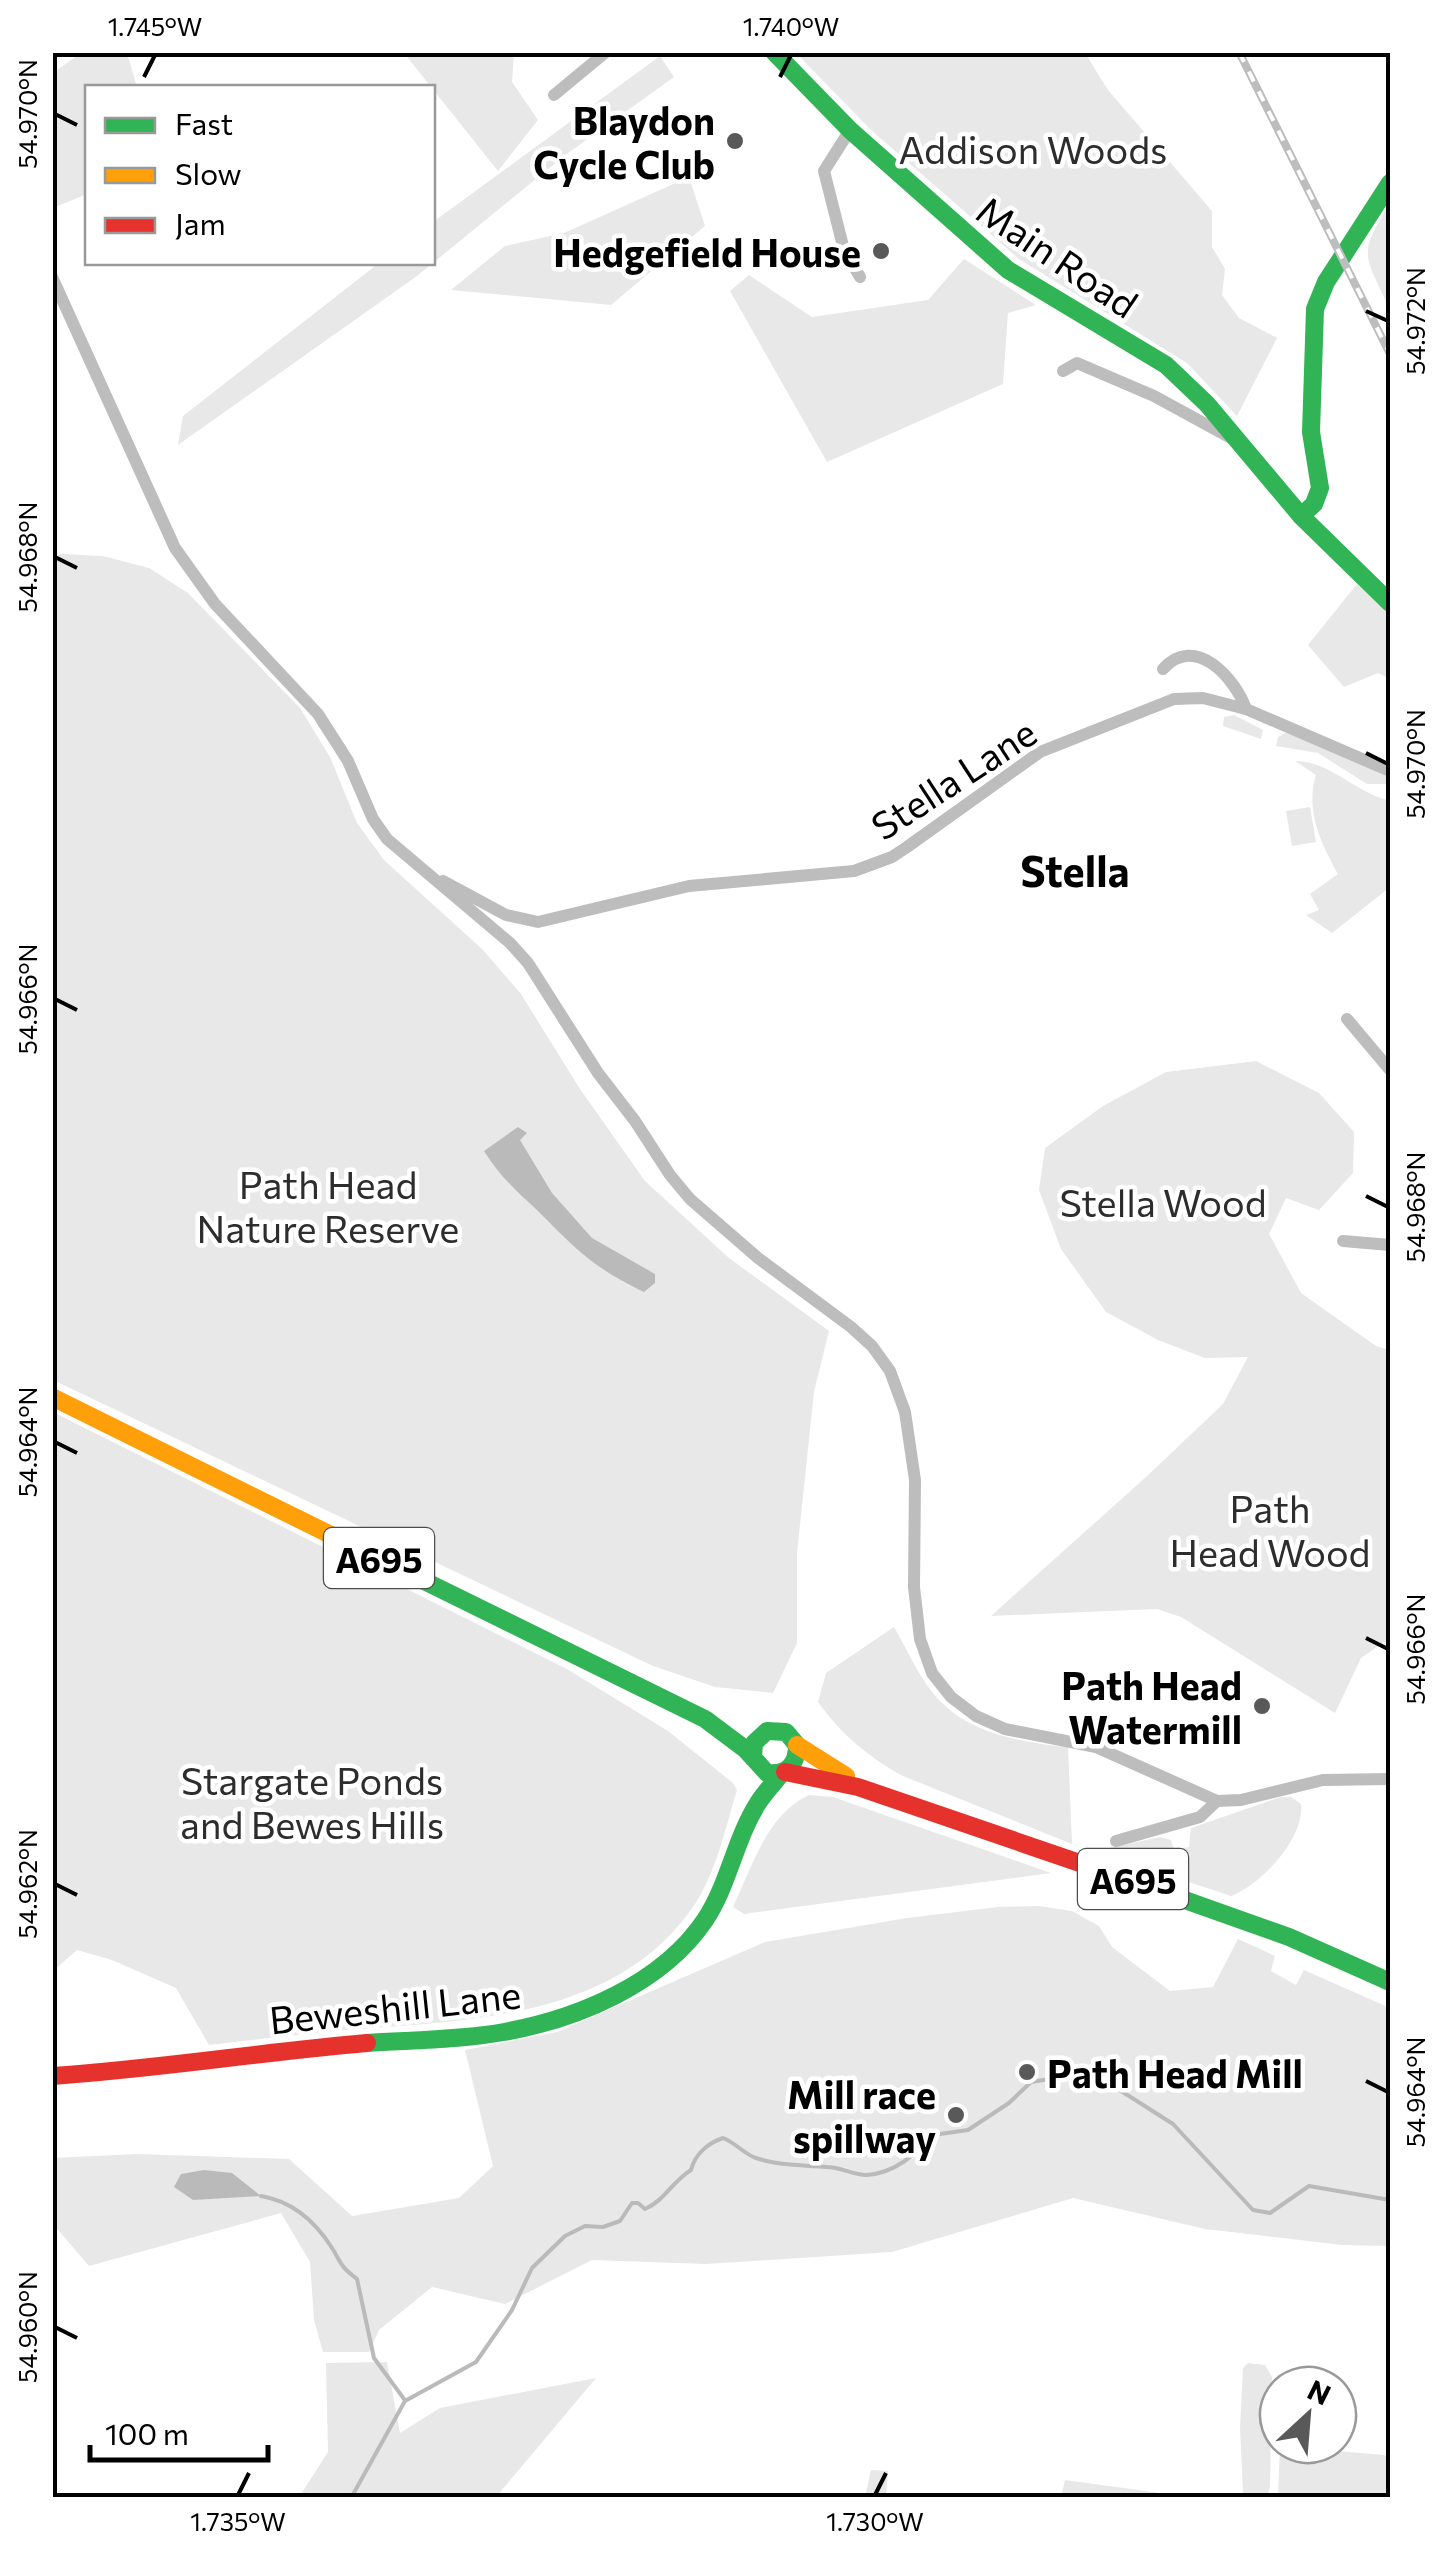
<svg xmlns="http://www.w3.org/2000/svg" width="1443" height="2550" font-family="Commissioner,sans-serif">
<style>
.green{fill:#e8e8e8}
.water{fill:#bababa}
.lines{fill:none;stroke-linecap:round;stroke-linejoin:round}
.stream{stroke:#bababa;stroke-width:4}
.street{stroke:#bdbdbd;stroke-width:12}
.fast{stroke:#30b455;stroke-width:18}
.slow{stroke:#ff9f0a;stroke-width:18}
.jam{stroke:#e5322d;stroke-width:18}
.rail-casing{stroke:#bdbdbd;stroke-width:8}
.rail{stroke:#fff;stroke-width:4;stroke-dasharray:11;stroke-linecap:butt}
.ticks{fill:none;stroke:#000;stroke-width:4}
.poi-dot{fill:#595959;stroke:#fff;stroke-width:4}
.labels{text-anchor:middle;dominant-baseline:central;stroke-width:9;stroke-linejoin:round;paint-order:stroke}
.shield{fill:#fff;stroke:#4c4c4c;stroke-width:2.5}
.shield-label{font-size:35px;font-weight:bold;fill:#000}
.poi-label{font-size:38px;font-weight:bold;fill:#000;stroke:#fff;text-anchor:end}
.park-label{font-size:38px;fill:#2d2d2d;stroke:#fff}
.street-label{font-size:38px;fill:#000;stroke:#fff}
.quarter-label{font-size:42px;font-weight:bold;fill:#000;stroke:#fff}
.neatline{fill:none;stroke:#000;stroke-width:4}
.ticks-label{font-size:25px;text-anchor:middle;fill:#000}
</style>
<rect width="100%" height="100%" fill="#fff"/>
<g class="green">
<path d="M 81,53 L 127,53 L 137,87 L 88,88 L 87,194 L 53,208 L 53,73 Z"/>
<path d="M 404,53 L 514,53 L 512,82 L 538,120 L 498,171 Z"/>
<path d="M 796,53 L 1085,53 L 1108,90 L 1212,211 L 1212,247 L 1225,269 L 1222,295 L 1239,318 L 1277,338 L 1237,416 L 1187,363 L 1019,259 L 871,130 Z"/>
<path d="M 660,56 L 674,77 L 564,156 L 417,276 L 178,445 L 183,416 L 379,263 L 432,262 L 433,222 Z"/>
<path d="M 689,177 L 705,226 L 611,305 L 451,290 L 505,246 L 564,233 Z"/>
<path d="M 1390,202 L 1390,310 C 1364,252 1357,258 1390,202 Z"/>
<path d="M 964,259 L 1036,305 L 1008,313 L 1003,384 L 827,462 L 730,291 L 749,275 L 812,317 L 928,300 Z"/>
<path d="M 62,554 L 103,556 L 149,568 L 188,593 L 300,708 L 330,757 L 357,823 L 384,860 L 482,949 L 521,994 L 580,1089 L 645,1181 L 729,1258 L 829,1331 L 814,1392 L 797,1553 L 797,1643 L 773,1693 L 715,1687 L 653,1666 L 53,1380 L 52,558 Z"/>
<path d="M 1357,584 L 1390,615 L 1390,679 L 1378,673 L 1344,687 L 1308,645 Z"/>
<path d="M 1234,715 L 1263,730 L 1261,739 L 1223,726 L 1224,717 Z"/>
<path d="M 1289,731 L 1390,775 L 1390,784 L 1367,784 L 1318,753 L 1276,746 L 1278,737 Z"/>
<path d="M 1295,761 C 1329,761 1354,791 1387,800 L 1390,805 L 1390,887 L 1332,933 L 1306,915 L 1319,910 L 1310,894 L 1338,874 C 1321,843 1305,811 1316,775 Z"/>
<path d="M 1310,807 L 1316,842 L 1292,846 L 1286,811 Z"/>
<path d="M 1256,1061 L 1319,1093 L 1354,1132 L 1353,1173 L 1319,1210 L 1286,1198 L 1269,1234 L 1301,1293 L 1376,1346 L 1390,1350 L 1390,1638 L 1361,1658 L 1335,1713 L 1181,1617 L 1157,1609 L 991,1616 L 1146,1477 L 1223,1404 L 1248,1357 L 1205,1358 L 1158,1340 L 1106,1312 L 1061,1249 L 1039,1190 L 1045,1148 L 1103,1106 L 1166,1072 Z"/>
<path d="M 53,1412 L 567,1669 L 668,1731 L 733,1783 L 737,1790 C 725,1830 715,1877 691,1910 C 615,2016 476,2020 360,2029 C 309,2033 259,2039 209,2045 L 176,1988 L 112,1960 L 77,1950 L 53,1971 Z"/>
<path d="M 894,1627 C 908,1651 920,1680 939,1700 C 972,1735 1023,1742 1068,1747 L 1072,1844 L 903,1776 C 868,1757 841,1734 818,1702 L 826,1673 Z"/>
<path d="M 809,1795 L 833,1797 L 1051,1873 L 744,1914 L 733,1907 C 752,1867 767,1814 809,1795 Z"/>
<path d="M 1281,1797 L 1291,1797 L 1301,1804 C 1305,1838 1261,1885 1231,1896 L 1095,1851 L 1160,1837 L 1171,1840 L 1174,1850 L 1189,1847 L 1191,1828 Z"/>
<path d="M 1039,1906 L 1072,1911 L 1099,1926 L 1112,1947 L 1170,1991 L 1213,1987 L 1238,1939 L 1275,1956 L 1271,1971 L 1296,1985 L 1304,1970 L 1390,2008 L 1390,2246 L 1342,2245 L 1205,2229 L 1073,2198 L 892,2252 L 706,2264 L 592,2260 L 505,2304 L 432,2287 L 379,2330 L 369,2352 L 323,2352 L 314,2320 L 310,2262 L 281,2213 L 89,2266 L 53,2224 L 52,2158 L 138,2154 L 289,2159 L 352,2216 L 459,2198 L 493,2166 L 465,2050 L 557,2032 L 765,1942 L 907,1918 L 998,1907 Z"/>
<path d="M 387,2362 L 400,2433 L 440,2408 L 596,2378 L 496,2497 L 299,2497 L 328,2452 L 326,2363 Z"/>
<path d="M 1248,2363 L 1265,2365 L 1272,2377 L 1270,2487 L 1267,2497 L 1254,2497 L 1243,2493 L 1240,2428 L 1243,2368 Z"/>
<path d="M 1280,2446 L 1384,2455 L 1390,2459 L 1390,2497 L 1278,2497 Z"/>
<path d="M 871,2470 L 888,2471 L 886,2497 L 865,2497 Z"/>
<path d="M 1065,2480 L 1189,2497 L 1061,2497 Z"/>
</g>
<g class="water">
<path d="M 518,1127 L 527,1133 L 520,1140 L 552,1193 L 592,1238 L 655,1274 L 655,1283 L 644,1292 C 592,1267 576,1249 537,1210 C 516,1191 499,1175 484,1151 Z"/>
<path d="M 204,2170 L 232,2173 L 261,2196 L 193,2200 L 174,2187 L 181,2174 Z"/>
</g>
<g class="lines">
<g class="stream">
<path d="M 261,2196 C 291,2201 315,2221 332,2248 C 342,2264 339,2265 357,2279 L 374,2358 L 404,2399"/>
<path d="M 351,2498 L 405,2401 L 476,2362 L 512,2310 L 532,2268 L 565,2236 L 585,2226 L 603,2227 L 620,2221 L 632,2203 L 638,2203 L 645,2209 C 664,2201 673,2181 691,2170 C 695,2154 708,2143 723,2138 C 736,2143 744,2154 756,2158 C 779,2166 803,2165 827,2167 C 840,2167 854,2175 866,2175 C 894,2174 916,2154 933,2135 L 968,2130 L 1009,2103 L 1031,2082 L 1062,2077 L 1107,2082 L 1173,2124 L 1253,2210 L 1270,2213 L 1309,2186 L 1390,2200"/>
</g>
<g class="street">
<path d="M 554,95 L 606,52"/>
<path d="M 850,130 L 824,171 L 844,250 L 860,277"/>
<path d="M 52,277 L 175,548 L 215,604 L 318,714 L 348,761 L 373,819 L 387,839 L 510,943 L 528,963 L 598,1073 L 635,1121 L 670,1175 L 690,1199 L 758,1258 L 851,1327 L 872,1346 L 890,1371 L 905,1412 L 915,1480 L 914,1587 L 920,1639 L 932,1673 L 951,1697 L 976,1716 L 1005,1729 L 1096,1747 L 1217,1801 L 1241,1800 L 1323,1780 L 1390,1779"/>
<path d="M 1063,371 L 1077,363 L 1154,396 L 1231,438"/>
<path d="M 1163,669 C 1195,633 1235,678 1246,709"/>
<path d="M 443,881 L 506,915 L 538,922 L 689,886 L 854,871 L 892,857 L 907,847 L 1040,752 L 1174,699 L 1203,698 L 1246,709 L 1390,771"/>
<path d="M 1347,1019 L 1390,1070"/>
<path d="M 1343,1241 L 1390,1245"/>
<path d="M 1116,1841 L 1200,1817 L 1217,1801"/>
</g>
<g class="fast">
<path d="M 774,52 L 850,130 L 1008,270 L 1166,365 L 1207,404 L 1301,516 L 1390,603"/>
<path d="M 1301,516 L 1314,504 L 1320,488 L 1311,432 L 1315,309 L 1326,282 L 1390,183"/>
<path d="M 343,1541 L 705,1719 L 745,1749 L 767,1773 C 787,1775 797,1765 797,1745 L 786,1732 L 767,1731 L 754,1743 L 753,1758"/>
<path d="M 1106,1872 L 1289,1937 L 1390,1982"/>
<path d="M 367,2043 C 412,2040 459,2040 504,2032 C 577,2019 662,1984 705,1920 C 729,1884 735,1839 758,1803 C 765,1792 774,1783 782,1773"/>
</g>
<g class="slow">
<path d="M 52,1397 L 343,1541"/>
<path d="M 797,1745 L 846,1776"/>
</g>
<g class="jam">
<path d="M 785,1772 L 858,1787 L 1106,1872"/>
<path d="M 52,2076 C 157,2069 262,2052 367,2043"/>
</g>
<g class="rail-casing">
<path id="rail" d="M 1239,52 L 1390,354"/>
</g>
<use href="#rail" class="rail"/>
</g>
<path class="ticks" d="M 144,77 L 155,55M 780,77 L 791,55M 55,114 L 77,125M 1366,311 L 1388,321M 55,557 L 77,568M 1366,753 L 1388,764M 55,999 L 77,1010M 1366,1196 L 1388,1207M 55,1442 L 77,1453M 1366,1638 L 1388,1649M 55,1884 L 77,1895M 1366,2081 L 1388,2092M 55,2327 L 77,2338M 238,2495 L 249,2473M 875,2495 L 886,2473"/>
<g class="poi-dot">
<circle cx="735" cy="141" r="10"/>
<circle cx="881" cy="251" r="10"/>
<circle cx="1262" cy="1706" r="10"/>
<circle cx="1027" cy="2072" r="10"/>
<circle cx="956" cy="2115" r="10"/>
</g>
<g class="labels">
<g class="shield">
<rect x="324" y="1528" width="110" height="60" rx="8"/>
<rect x="1078" y="1849" width="110" height="60" rx="8"/>
</g>
<g class="shield-label">
<text x="379" y="1558">A695</text>
<text x="1133" y="1879">A695</text>
</g>
<g class="poi-label">
<text x="715" y="119">Blaydon<tspan x="715" dy="44">Cycle Club</tspan></text>
<text x="861" y="251">Hedgefield House</text>
<text x="1242" y="1684">Path Head<tspan x="1242" dy="44">Watermill</tspan></text>
<text x="1047" y="2072" text-anchor="start">Path Head Mill</text>
<text x="936" y="2093">Mill race<tspan x="936" dy="44">spillway</tspan></text>
</g>
<g class="park-label">
<text x="1033" y="148">Addison Woods</text>
<text x="328" y="1183">Path Head<tspan x="328" dy="44">Nature Reserve</tspan></text>
<text x="1163" y="1201">Stella Wood</text>
<text x="1270" y="1507">Path<tspan x="1270" dy="44">Head Wood</tspan></text>
<text x="312" y="1779">Stargate Ponds<tspan x="312" dy="44">and Bewes Hills</tspan></text>
</g>
<g class="street-label">
<text transform="translate(1058 256) rotate(34)">Main Road</text>
<text transform="translate(953 778) rotate(-33)">Stella Lane</text>
<text transform="translate(395 2006) rotate(-6)">Beweshill Lane</text>
</g>
<g class="quarter-label">
<text x="1075" y="870">Stella</text>
</g>
</g>
<rect width="1443" height="2550" fill="none" stroke="#ffffff" stroke-width="110"/>
<rect x="85" y="85" width="350" height="180" fill="#ffffff" stroke="#999999" stroke-width="2.5"/>
<rect x="105" y="118" width="50" height="15" fill="#30b455" stroke="#999999" stroke-width="2.5"/>
<text x="175" y="135" font-size="30" fill="#000000">Fast</text>
<rect x="105" y="168" width="50" height="15" fill="#ff9f0a" stroke="#999999" stroke-width="2.5"/>
<text x="175" y="185" font-size="30" fill="#000000">Slow</text>
<rect x="105" y="218" width="50" height="15" fill="#e5322d" stroke="#999999" stroke-width="2.5"/>
<text x="175" y="235" font-size="30" fill="#000000">Jam</text>
<g transform="translate(1308 2415) rotate(26)"><circle r="48" fill="#ffffff" stroke="#999999" stroke-width="2.5"/>
<path d="M0-8L18 38L0 25L-18 38Z" fill="#595959"/>
<text y="-15" font-size="28" font-weight="bold" text-anchor="middle" fill="#000000">N</text>
</g>
<path d="M90 2445v15h178v-15" fill="none" stroke="#000000" stroke-width="5"/>
<text x="105" y="2445" font-size="30" fill="#000000" stroke="#ffffff" stroke-width="8" paint-order="stroke">100 m</text>
<rect x="55" y="55" width="1333" height="2440" class="neatline"/>
<g class="ticks-label">
<text x="155" y="36">1.745°W</text>
<text x="791" y="36">1.740°W</text>
<text transform="translate(28 114) rotate(-90)" y="9">54.970°N</text>
<text transform="translate(1416 321) rotate(-90)" y="9">54.972°N</text>
<text transform="translate(28 557) rotate(-90)" y="9">54.968°N</text>
<text transform="translate(1416 764) rotate(-90)" y="9">54.970°N</text>
<text transform="translate(28 999) rotate(-90)" y="9">54.966°N</text>
<text transform="translate(1416 1207) rotate(-90)" y="9">54.968°N</text>
<text transform="translate(28 1442) rotate(-90)" y="9">54.964°N</text>
<text transform="translate(1416 1649) rotate(-90)" y="9">54.966°N</text>
<text transform="translate(28 1884) rotate(-90)" y="9">54.962°N</text>
<text transform="translate(1416 2092) rotate(-90)" y="9">54.964°N</text>
<text transform="translate(28 2327) rotate(-90)" y="9">54.960°N</text>
<text x="238" y="2531">1.735°W</text>
<text x="875" y="2531">1.730°W</text>
</g>
</svg>
